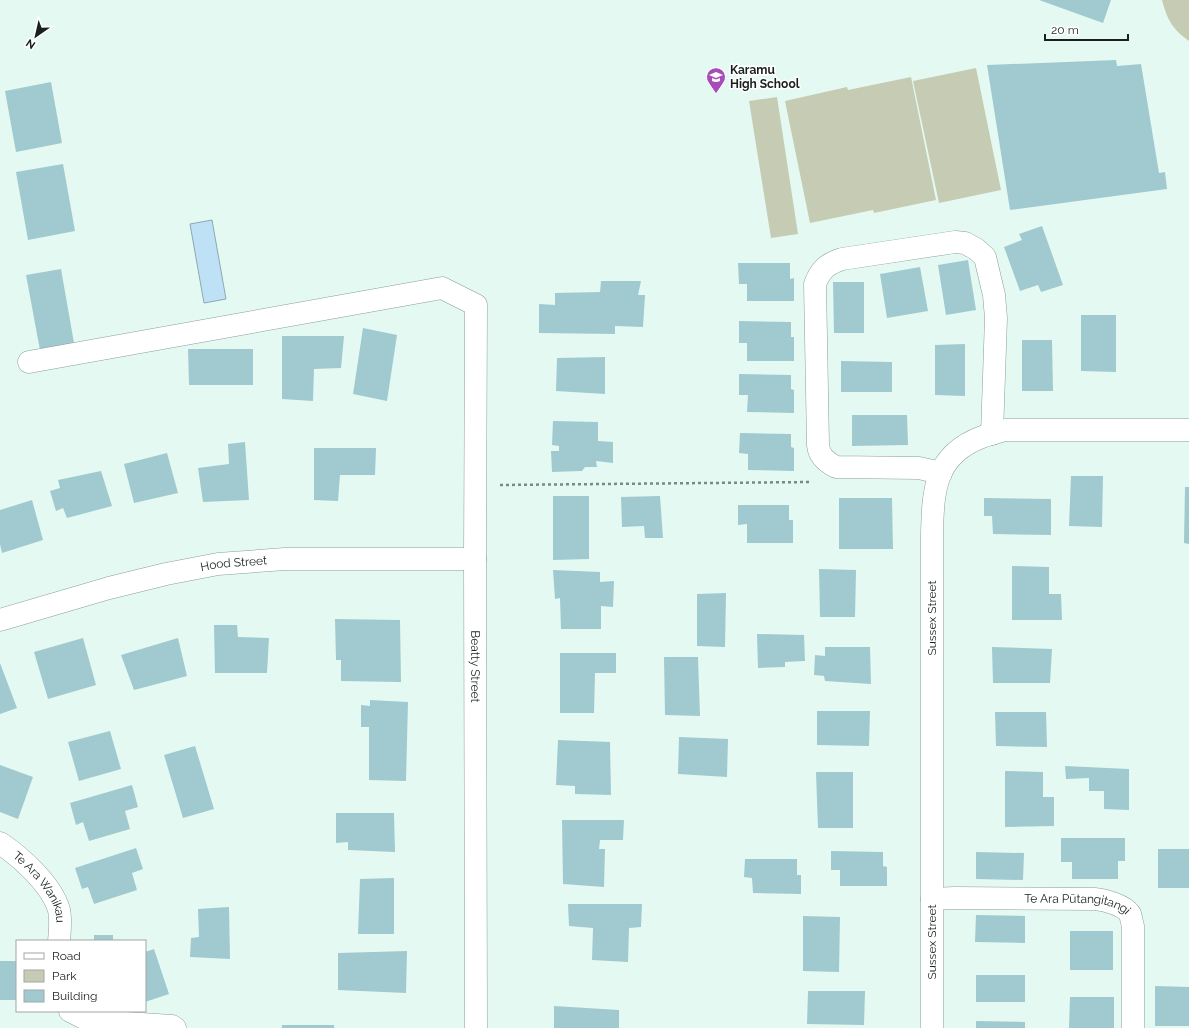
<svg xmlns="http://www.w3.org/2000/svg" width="1189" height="1028" font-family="Raleway,sans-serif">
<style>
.green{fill:#c5ccb3}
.water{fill:#bfe1f5;stroke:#8da7b4}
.building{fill:#a0cacf}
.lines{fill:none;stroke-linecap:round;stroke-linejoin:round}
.minor-casing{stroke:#8b9e99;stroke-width:23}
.path{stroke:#7b8885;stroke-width:2.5;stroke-dasharray:3 3;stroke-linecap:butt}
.minor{stroke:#fff;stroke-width:22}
.labels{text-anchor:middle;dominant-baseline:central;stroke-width:3;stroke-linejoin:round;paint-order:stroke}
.poi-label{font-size:12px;font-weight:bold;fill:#19201e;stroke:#fff;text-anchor:start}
.street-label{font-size:12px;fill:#19201e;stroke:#fff}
</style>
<rect width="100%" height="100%" fill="#e5f9f3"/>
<g class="green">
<path d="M 1162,0 L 1189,0 L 1189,41 C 1172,29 1167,19 1162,0 Z"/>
<path d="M 976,68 L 1001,190 L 939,203 L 913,81 Z"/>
<path d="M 911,77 L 936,200 L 874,213 L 873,210 L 810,223 L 785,101 L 847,87 L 848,90 Z"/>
<path d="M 777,97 L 798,234 L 771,238 L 749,101 Z"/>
</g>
<path class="water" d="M 212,220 L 226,299 L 204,303 L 190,224 Z"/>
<g class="building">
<path d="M 1039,0 L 1111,0 L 1103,23 Z"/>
<path d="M 1116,60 L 1117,66 L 1141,64 L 1159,173 L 1165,172 L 1167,189 L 1010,210 L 987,65 Z"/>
<path d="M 51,82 L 62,143 L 16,152 L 5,91 Z"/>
<path d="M 63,164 L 75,231 L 28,240 L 16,172 Z"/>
<path d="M 1042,226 L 1063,285 L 1041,292 L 1038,285 L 1020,291 L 1004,247 L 1022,240 L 1019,234 Z"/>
<path d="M 968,260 L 976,310 L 946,315 L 938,265 Z"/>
<path d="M 738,263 L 790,263 L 790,279 L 794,278 L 794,301 L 747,301 L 747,284 L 739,284 Z"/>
<path d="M 920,267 L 928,311 L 887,318 L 880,274 Z"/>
<path d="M 61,269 L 74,343 L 40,350 L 26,275 Z"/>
<path d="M 601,281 L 641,281 L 638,295 L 645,295 L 643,327 L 615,326 L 615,334 L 539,333 L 539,304 L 555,305 L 555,293 L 600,292 Z"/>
<path d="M 833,282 L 864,282 L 864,333 L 834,333 Z"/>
<path d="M 1081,315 L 1116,315 L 1116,372 L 1081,371 Z"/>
<path d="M 739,321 L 791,322 L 791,337 L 794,337 L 794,361 L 747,361 L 747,343 L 739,343 Z"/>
<path d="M 363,328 L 397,335 L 387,401 L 353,394 Z"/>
<path d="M 282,336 L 344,336 L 341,368 L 314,369 L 313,401 L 282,399 Z"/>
<path d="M 1022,340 L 1052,340 L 1053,391 L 1022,391 Z"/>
<path d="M 965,344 L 965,396 L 935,395 L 935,345 Z"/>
<path d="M 188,349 L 253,349 L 253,385 L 189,385 Z"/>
<path d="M 605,357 L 605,394 L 556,391 L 557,358 Z"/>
<path d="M 841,361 L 892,362 L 892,392 L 841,392 Z"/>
<path d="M 739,374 L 791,375 L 791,389 L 794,390 L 794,413 L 747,412 L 748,395 L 739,395 Z"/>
<path d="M 852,415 L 907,415 L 908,445 L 852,446 Z"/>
<path d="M 553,421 L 598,422 L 598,441 L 613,442 L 613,463 L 596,461 L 597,467 L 585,467 L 582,471 L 552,472 L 551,451 L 559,451 L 559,446 L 552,445 Z"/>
<path d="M 740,433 L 791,434 L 791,447 L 794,448 L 794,471 L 748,470 L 748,454 L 739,453 Z"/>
<path d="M 245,442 L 249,500 L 203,502 L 198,468 L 229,464 L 228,444 Z"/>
<path d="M 314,448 L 376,448 L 375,475 L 340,475 L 338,501 L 314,500 Z"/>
<path d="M 167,453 L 178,493 L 134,503 L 124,464 Z"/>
<path d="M 101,471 L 112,506 L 67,518 L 63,508 L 56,511 L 50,491 L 60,488 L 58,480 Z"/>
<path d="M 1071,476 L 1103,476 L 1102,527 L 1069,526 Z"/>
<path d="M 1185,487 L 1189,487 L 1189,544 L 1184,543 Z"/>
<path d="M 553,496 L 589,496 L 589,559 L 553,560 Z"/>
<path d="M 660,496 L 663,538 L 645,538 L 644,526 L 622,527 L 621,497 Z"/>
<path d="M 839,498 L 892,498 L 893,549 L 839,549 Z"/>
<path d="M 984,498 L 1051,499 L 1051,535 L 993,534 L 992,516 L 984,516 Z"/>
<path d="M 32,500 L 43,540 L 2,553 L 0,544 L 0,510 Z"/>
<path d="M 738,505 L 789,505 L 789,520 L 793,520 L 793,543 L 747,543 L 747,524 L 738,525 Z"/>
<path d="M 1012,566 L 1049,567 L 1049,594 L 1061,594 L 1062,620 L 1012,620 Z"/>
<path d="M 819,569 L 856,570 L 855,617 L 820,617 Z"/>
<path d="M 553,570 L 600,572 L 600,582 L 614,581 L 613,607 L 601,606 L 601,629 L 561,629 L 560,598 L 555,599 Z"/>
<path d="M 726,593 L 725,647 L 697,646 L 697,594 Z"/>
<path d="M 335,619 L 400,620 L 401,682 L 341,681 L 341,660 L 336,660 Z"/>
<path d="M 214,625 L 237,625 L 238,637 L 269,638 L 267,673 L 215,673 Z"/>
<path d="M 757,634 L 804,635 L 805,661 L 785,662 L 785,667 L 758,668 Z"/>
<path d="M 83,638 L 96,685 L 48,699 L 34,652 Z"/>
<path d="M 178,638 L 187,676 L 134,690 L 121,655 Z"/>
<path d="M 825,647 L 870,647 L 871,684 L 825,681 L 824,676 L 814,675 L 815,655 L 825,656 Z"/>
<path d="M 992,647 L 1052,649 L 1050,683 L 993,683 Z"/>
<path d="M 560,653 L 616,653 L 616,673 L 595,673 L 594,713 L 560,713 Z"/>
<path d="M 664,657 L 698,657 L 700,716 L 665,715 Z"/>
<path d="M 0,663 L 17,708 L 0,714 Z"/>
<path d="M 370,700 L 408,702 L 406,781 L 369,780 L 369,727 L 361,727 L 361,705 L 370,706 Z"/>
<path d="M 817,711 L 870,711 L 869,746 L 817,745 Z"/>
<path d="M 995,712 L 1046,712 L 1047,747 L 996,746 Z"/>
<path d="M 110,731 L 121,769 L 79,781 L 68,742 Z"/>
<path d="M 679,737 L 728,739 L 727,777 L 678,774 Z"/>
<path d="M 558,740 L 610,742 L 611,795 L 575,794 L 575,786 L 556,785 Z"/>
<path d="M 195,746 L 214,809 L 183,818 L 164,755 Z"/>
<path d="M 0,765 L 33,777 L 18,819 L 0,812 Z"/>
<path d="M 1065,766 L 1129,769 L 1129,810 L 1104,809 L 1104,791 L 1089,791 L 1089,778 L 1066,779 Z"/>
<path d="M 1005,771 L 1043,772 L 1043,797 L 1054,797 L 1054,826 L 1005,827 Z"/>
<path d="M 816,772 L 853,772 L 853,828 L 818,828 Z"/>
<path d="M 132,785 L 138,807 L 125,811 L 130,829 L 89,841 L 83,822 L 76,825 L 70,803 Z"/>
<path d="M 336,813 L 394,813 L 395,852 L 348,850 L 348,842 L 336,843 Z"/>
<path d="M 562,820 L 624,820 L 623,840 L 600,840 L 599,849 L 605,849 L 604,887 L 563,884 Z"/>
<path d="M 1061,838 L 1125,838 L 1125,861 L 1118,861 L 1118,879 L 1072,879 L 1072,862 L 1061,862 Z"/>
<path d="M 136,848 L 143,869 L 132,873 L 137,890 L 94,904 L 88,887 L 82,889 L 75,868 Z"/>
<rect x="1158" y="849" width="31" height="39"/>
<path d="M 831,851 L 883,852 L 883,866 L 887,867 L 887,886 L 840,886 L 840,870 L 831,870 Z"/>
<path d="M 976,852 L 1024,853 L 1023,880 L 976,879 Z"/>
<path d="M 745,859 L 797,859 L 797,875 L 801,875 L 801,894 L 753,893 L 752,878 L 744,877 Z"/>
<path d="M 394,878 L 394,934 L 358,934 L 360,879 Z"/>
<path d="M 568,904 L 642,904 L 641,927 L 629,928 L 628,962 L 592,960 L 593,928 L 569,926 Z"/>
<path d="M 229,907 L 230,959 L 190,957 L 191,938 L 199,937 L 198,909 Z"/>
<path d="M 976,915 L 1025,916 L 1025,943 L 975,942 Z"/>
<path d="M 803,916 L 840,917 L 839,972 L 803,971 Z"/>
<rect x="1070" y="931" width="43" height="39"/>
<rect x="94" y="935" width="19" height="6"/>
<path d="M 154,949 L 169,994 L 145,1002 L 145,952 Z"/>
<path d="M 407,951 L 406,993 L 338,990 L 338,953 Z"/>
<rect x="0" y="961" width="17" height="39"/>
<rect x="976" y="975" width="49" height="27"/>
<path d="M 1155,986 L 1189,987 L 1189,1026 L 1155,1026 Z"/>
<path d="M 808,991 L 865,991 L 864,1025 L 807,1024 Z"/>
<path d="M 1070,997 L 1114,997 L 1114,1028 L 1069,1028 Z"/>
<path d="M 554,1006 L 619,1010 L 619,1028 L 554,1028 Z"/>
<path d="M 976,1021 L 1025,1022 L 1025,1028 L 976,1028 Z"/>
<rect x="282" y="1025" width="52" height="3"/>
</g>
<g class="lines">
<g class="minor-casing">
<g id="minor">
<path id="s1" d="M 29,362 L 442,288 L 476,305 L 475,559 L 476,1028"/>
<path d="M 941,473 L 919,468 L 836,467 C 826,462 819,456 818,445 L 815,284 C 821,269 827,264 842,259 L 955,242 L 965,243 L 976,249 L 985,257 L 994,295 L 996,318 L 992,434"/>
<path id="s2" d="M 0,620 L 109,588 L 166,574 L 218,564 L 285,559 L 475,559"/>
<path id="s3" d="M 0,843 C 21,857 52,885 59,910 C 61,919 60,931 59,941"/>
<path id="s4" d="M 932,899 L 954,898 L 1095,899 C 1105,900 1124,905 1130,914 C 1131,917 1132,923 1133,926 L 1133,1028"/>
<path d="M 70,1011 L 86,1019 L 95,1021 L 172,1026 L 175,1028"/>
<path d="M 932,1028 L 932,535 C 933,491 934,455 982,437 C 989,434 998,432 1005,430 L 1189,430"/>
</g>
</g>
<path class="path" d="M 500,485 L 811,482"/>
<use href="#minor" class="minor"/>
</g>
<defs>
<g id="school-pin" transform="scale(1)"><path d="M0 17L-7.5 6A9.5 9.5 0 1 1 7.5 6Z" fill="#a64dba" stroke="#fff"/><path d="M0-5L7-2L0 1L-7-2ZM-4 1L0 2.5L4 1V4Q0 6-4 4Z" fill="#fff"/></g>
</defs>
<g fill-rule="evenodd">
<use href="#school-pin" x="716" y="77"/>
</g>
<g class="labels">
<g class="poi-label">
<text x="730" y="70">Karamu<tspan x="730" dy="14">High School</tspan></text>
</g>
<g class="street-label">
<text stroke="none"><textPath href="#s2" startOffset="241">Hood Street</textPath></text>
<text transform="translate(932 618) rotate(-90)">Sussex Street</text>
<text stroke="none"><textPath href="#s1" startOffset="819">Beatty Street</textPath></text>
<text stroke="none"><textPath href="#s3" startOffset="61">Te Ara Wanikau</textPath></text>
<text stroke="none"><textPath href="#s4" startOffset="146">Te Ara Pūtangitangi</textPath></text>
<text transform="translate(932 942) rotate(-90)">Sussex Street</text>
</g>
</g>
<rect x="16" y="940" width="130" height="72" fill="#ffffff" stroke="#a3a6a5"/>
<rect x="24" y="953" width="20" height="6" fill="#ffffff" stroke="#a3a6a5"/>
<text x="52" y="960" font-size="12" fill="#19201e">Road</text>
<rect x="24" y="970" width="20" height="12" fill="#c5ccb3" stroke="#a3a6a5"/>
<text x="52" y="980" font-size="12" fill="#19201e">Park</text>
<rect x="24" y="990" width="20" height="12" fill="#a0cacf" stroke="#a3a6a5"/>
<text x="52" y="1000" font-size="12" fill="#19201e">Building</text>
<g transform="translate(36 36) rotate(214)" stroke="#ffffff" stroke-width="3" paint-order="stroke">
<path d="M0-3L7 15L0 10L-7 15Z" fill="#19201e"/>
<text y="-6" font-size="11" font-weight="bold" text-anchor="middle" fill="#19201e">N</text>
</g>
<path d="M1045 34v6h83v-6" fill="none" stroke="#19201e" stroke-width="2"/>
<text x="1051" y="34" font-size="12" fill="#19201e" stroke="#ffffff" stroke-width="3" paint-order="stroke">20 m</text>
</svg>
